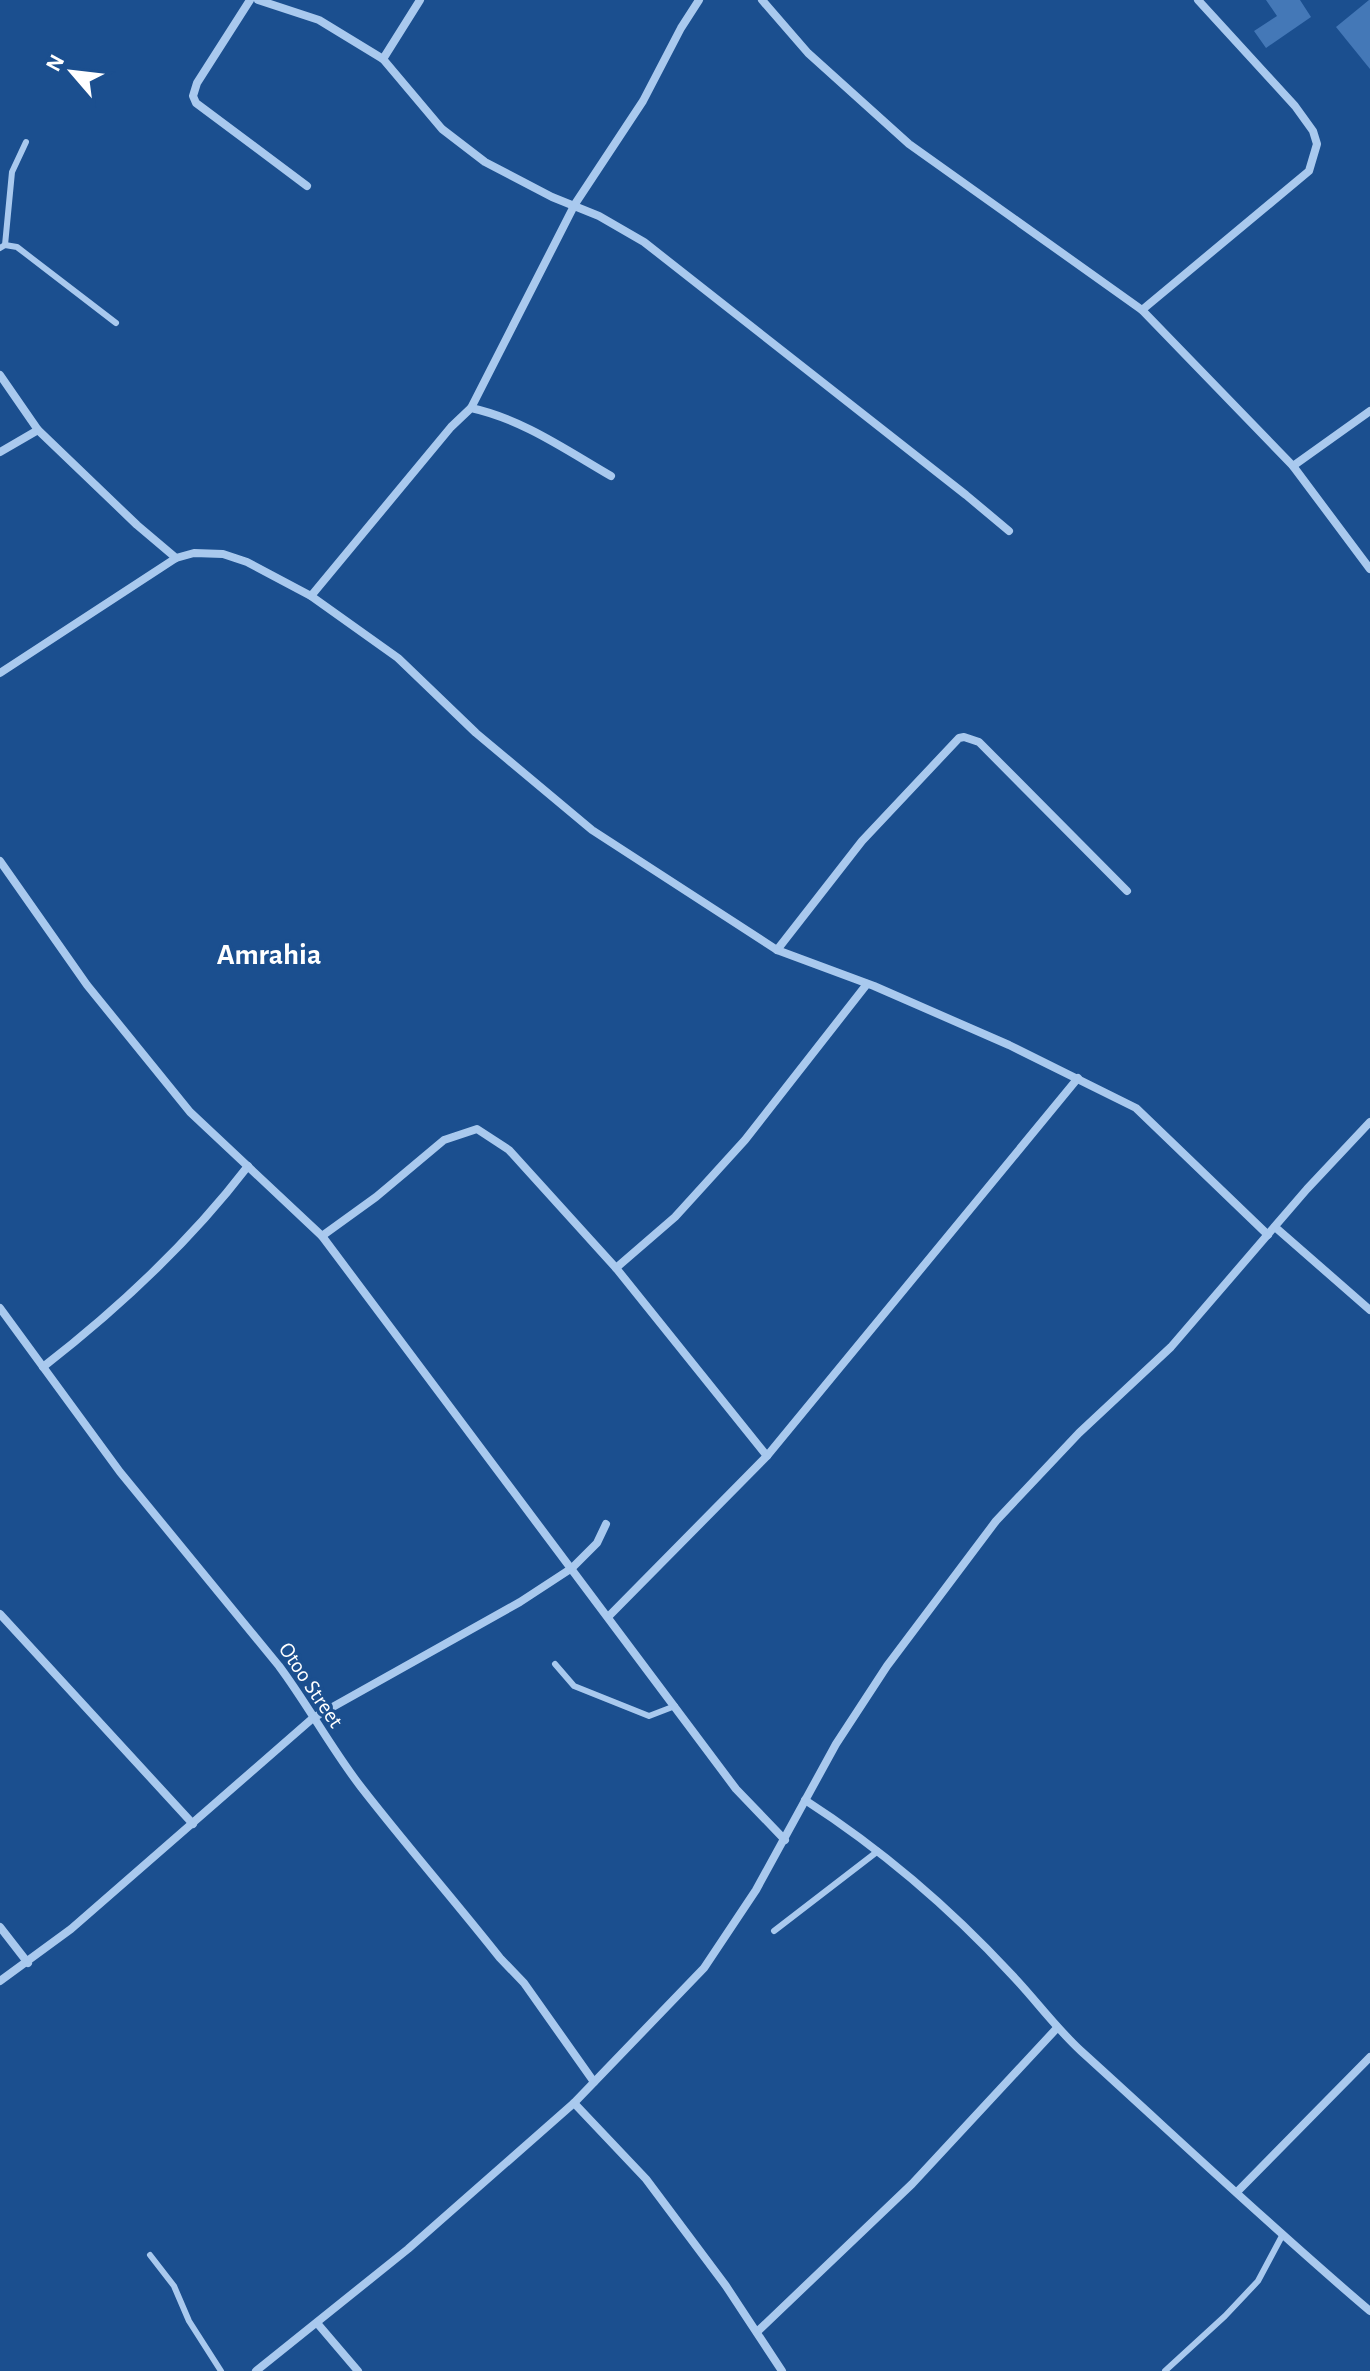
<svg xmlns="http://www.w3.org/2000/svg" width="1370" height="2371" font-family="'Alegreya Sans',sans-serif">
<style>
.building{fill:#4478b7}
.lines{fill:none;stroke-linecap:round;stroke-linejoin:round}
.lane{stroke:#a9c9ee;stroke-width:6}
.street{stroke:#a9c9ee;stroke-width:8}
.labels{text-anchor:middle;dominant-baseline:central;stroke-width:7;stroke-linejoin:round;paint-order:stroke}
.street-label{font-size:22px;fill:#fff;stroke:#1b4f8f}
.district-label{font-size:30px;font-weight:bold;fill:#fff;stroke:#1b4f8f}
</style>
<rect width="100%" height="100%" fill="#1b4f8f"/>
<g class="building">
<path d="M 1266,0 L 1300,0 L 1311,17 L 1266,48 L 1254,31 L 1277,16 Z"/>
<path d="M 1369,0 L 1370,0 L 1370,69 L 1336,27 Z"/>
</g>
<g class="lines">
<g class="lane">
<path d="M 5,245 L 12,172 L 26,142"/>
<path d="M 0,248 L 5,245 L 17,247 L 116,323"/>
<path d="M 555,1664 L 574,1686 L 649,1716 L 675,1706"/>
<path d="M 774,1931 L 878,1851"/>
<path d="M 150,2255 L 174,2286 L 189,2321 L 221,2371"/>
<path d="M 1165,2371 L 1225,2316 L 1258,2281 L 1282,2236"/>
</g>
<g class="street">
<path d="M 250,0 L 197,83 L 193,96 L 196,103 L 307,186"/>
<path d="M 258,0 L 319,20 L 383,59 L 442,129 L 485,162 L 552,197 L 599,216 L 644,242 L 966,495 L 1009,531"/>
<path d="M 762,0 L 808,53 L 909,144 L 1142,310 L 1293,466 L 1370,569"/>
<path d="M 383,59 L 420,0"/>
<path d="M 1142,310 L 1309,171 L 1317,144 L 1313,131 L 1295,106 L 1198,0"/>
<path d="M 0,375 L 38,430 L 137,525 L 176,558"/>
<path d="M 471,408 L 575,204 L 643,101 L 681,28 L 699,0"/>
<path d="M 0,452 L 38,430"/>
<path d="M 1293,466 L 1370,411"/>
<path d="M 311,596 L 451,427 L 471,408 C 522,419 566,450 611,476"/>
<path d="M 0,673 L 176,558 L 194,553 L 223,554 L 247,562 L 311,596 L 398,658 L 476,733 L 592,830 L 777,950 L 874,986 L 1009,1045 L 1136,1108 L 1268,1235"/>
<path d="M 0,861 L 87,985 L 190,1112 L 322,1236 L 736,1789 L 785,1840"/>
<path d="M 777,950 L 862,841 L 959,738 L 964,737 L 979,742 L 1127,891"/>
<path d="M 1275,1227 L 1370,1310"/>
<path d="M 322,1236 L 376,1197 L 444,1140 L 477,1129 L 509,1150 L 616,1268 L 675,1217 L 745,1140 L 867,984"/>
<path d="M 616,1268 L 767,1456"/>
<path d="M 0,1308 L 120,1472 L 279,1666 C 308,1705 331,1748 361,1787 C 406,1845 455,1901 500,1958 L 524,1983 L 594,2082"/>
<path d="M 43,1367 C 119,1308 189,1243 248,1166"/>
<path d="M 0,1614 L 193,1824"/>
<path d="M 609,1616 L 767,1456 L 1078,1078"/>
<path d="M 805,1800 C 881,1849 950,1908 1011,1974 C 1035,1999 1055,2027 1081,2051 C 1177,2138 1271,2227 1370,2311"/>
<path d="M 0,1927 L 28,1963"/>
<path d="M 0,1981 L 71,1929 L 313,1718 L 520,1602 L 572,1568 L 597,1543 L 606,1524"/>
<path d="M 574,2103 L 646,2179 L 726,2286 L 782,2371"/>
<path d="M 1237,2192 L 1370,2057"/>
<path d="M 317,2323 L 358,2371"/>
<path d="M 757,2332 L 912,2184 L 1057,2028"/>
<path d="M 256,2371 L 408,2249 L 574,2103 L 704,1968 L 756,1890 L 836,1744 L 887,1666 L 996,1521 L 1079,1433 L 1171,1347 L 1307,1189 L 1370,1122"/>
</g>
</g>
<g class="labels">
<g class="street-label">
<text transform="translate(311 1685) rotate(56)">Otoo Street</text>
</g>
<g class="district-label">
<text x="269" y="955">Amrahia</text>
</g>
</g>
<g transform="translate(72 72) rotate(298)" stroke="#1b4f8f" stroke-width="6" paint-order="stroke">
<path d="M0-6L14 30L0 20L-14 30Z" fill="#ffffff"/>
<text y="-12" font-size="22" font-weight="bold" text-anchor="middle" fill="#ffffff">N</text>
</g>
</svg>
